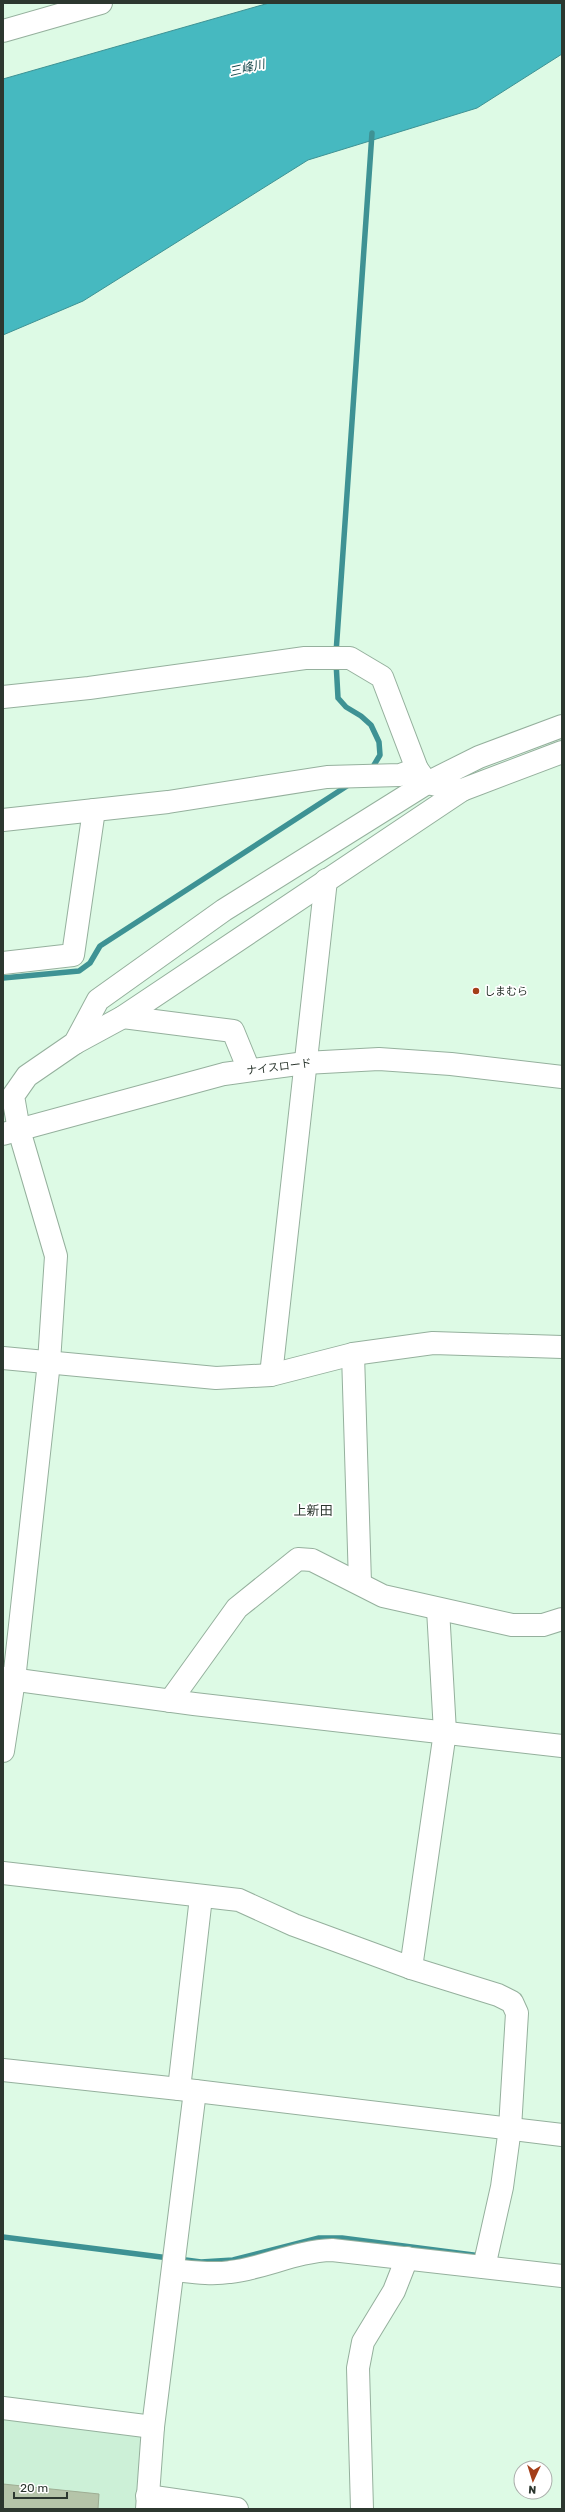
<svg xmlns="http://www.w3.org/2000/svg" width="565" height="2512" font-family="Rubik,'Noto Sans JP',sans-serif">
<style>
.built{fill:#ccf0d7}
.water{fill:#46b9c0;stroke:#3e9294}
.lines{fill:none;stroke-linecap:round;stroke-linejoin:round}
.stream{stroke:#3e9294;stroke-width:5.5}
.building{fill:#b5c4a9;stroke:#9ead93}
.minor-casing{stroke:#95b09d;stroke-width:24}
.minor{stroke:#fff;stroke-width:22}
.poi-dot{fill:#a43e19;stroke:#fff;stroke-width:1.5}
.labels{text-anchor:middle;dominant-baseline:central;stroke-width:3.5;stroke-linejoin:round;paint-order:stroke}
.poi-label{font-size:11px;fill:#2c372f;stroke:#fff;text-anchor:start}
.street-label{font-size:11px;fill:#2c372f;stroke:#fff}
.water-label{font-size:12px;font-style:italic;fill:#134649;stroke:#fff}
.quarter-label{font-size:13px;fill:#2c372f;stroke:#fff}
</style>
<rect width="100%" height="100%" fill="#ddfae5"/>
<path class="built" d="M 3,2412 L 148,2430 L 141,2509 L 3,2509 Z"/>
<path class="water" d="M 269,3 L 562,3 L 562,54 L 477,108 L 308,160 L 83,301 L 3,335 L 3,79 Z"/>
<g class="lines">
<g class="stream">
<path d="M 336,653 L 372,133"/>
<path d="M 336,662 L 338,698 L 346,707 L 361,716 L 371,725 L 379,742 L 380,755 L 371,770"/>
<path d="M 3,978 L 79,971 L 90,963 L 100,946 L 350,784"/>
<path d="M 3,2237 L 169,2258"/>
<path d="M 178,2259 L 201,2262 L 233,2260 L 319,2238 L 342,2238 L 481,2256"/>
</g>
</g>
<path class="building" d="M 3,2484 L 99,2494 L 98,2509 L 3,2509 Z"/>
<g class="lines">
<g class="minor-casing">
<g id="minor">
<path d="M 3,31 L 101,3"/>
<path d="M 3,697 L 89,688 L 305,658 L 350,658 L 382,677 L 417,769 L 427,783 L 462,790 L 562,752"/>
<path d="M 3,820 L 168,802 L 327,777 L 400,775 L 417,769"/>
<path d="M 3,963 L 73,955 L 94,810"/>
<path d="M 123,1017 L 233,1031 L 249,1070"/>
<path d="M 75,1043 L 123,1017 L 462,790"/>
<path d="M 3,1134 L 224,1074 L 305,1063 L 379,1059 L 451,1064 L 562,1077"/>
<path d="M 353,1354 L 360,1583"/>
<path d="M 3,1358 L 216,1378 L 271,1375 L 353,1354 L 433,1343 L 562,1347"/>
<path d="M 271,1375 L 326,880"/>
<path d="M 3,1678 L 194,1704 L 562,1746"/>
<path d="M 170,1701 L 237,1608 L 298,1559 L 312,1560 L 383,1596 L 512,1625 L 543,1625 L 562,1619"/>
<path d="M 3,1751 L 14,1680 L 49,1362 L 56,1256 L 19,1130 L 13,1096 L 27,1076 L 75,1043 L 98,1000 L 224,910 L 427,783 L 479,757 L 562,726"/>
<path d="M 3,1873 L 239,1900 L 294,1925 L 411,1968 L 498,1995 L 512,2002 L 517,2013 L 510,2128 L 502,2187 L 484,2267"/>
<path d="M 411,1968 L 445,1732 L 438,1609"/>
<path d="M 3,2070 L 179,2089 L 562,2135"/>
<path d="M 179,2089 L 201,1897"/>
<path d="M 173,2270 C 192,2272 211,2275 230,2272 C 265,2268 296,2251 332,2250 L 562,2276"/>
<path d="M 3,2408 L 153,2427"/>
<path d="M 147,2496 L 237,2509"/>
<path d="M 147,2509 L 153,2427 L 195,2091"/>
<path d="M 362,2509 L 358,2368 L 363,2342 L 394,2291 L 407,2258"/>
</g>
</g>
<use href="#minor" class="minor"/>
</g>
<circle class="poi-dot" cx="476" cy="991" r="4"/>
<g class="labels">
<g class="poi-label">
<text x="484" y="991">しまむら</text>
</g>
<g class="street-label">
<text transform="translate(279 1067) rotate(-7)">ナイスロード</text>
</g>
<g class="water-label">
<text transform="translate(247 68) rotate(-13)">三峰川</text>
</g>
<g class="quarter-label">
<text x="313" y="1510">上新田</text>
</g>
</g>
<rect width="565" height="2512" fill="none" stroke="#2c372f" stroke-width="8"/>
<g transform="translate(533 2480) rotate(184)"><circle r="19" fill="#ffffff" stroke="#abafac"/>
<path d="M0-3L7 15L0 10L-7 15Z" fill="#a43e19"/>
<text y="-6" font-size="11" font-weight="bold" text-anchor="middle" fill="#2c372f">N</text>
</g>
<path d="M14 2492v6h53v-6" fill="none" stroke="#2c372f" stroke-width="2"/>
<text x="20" y="2492" font-size="12" fill="#2c372f" stroke="#ffffff" stroke-width="3" paint-order="stroke">20 m</text>
</svg>
